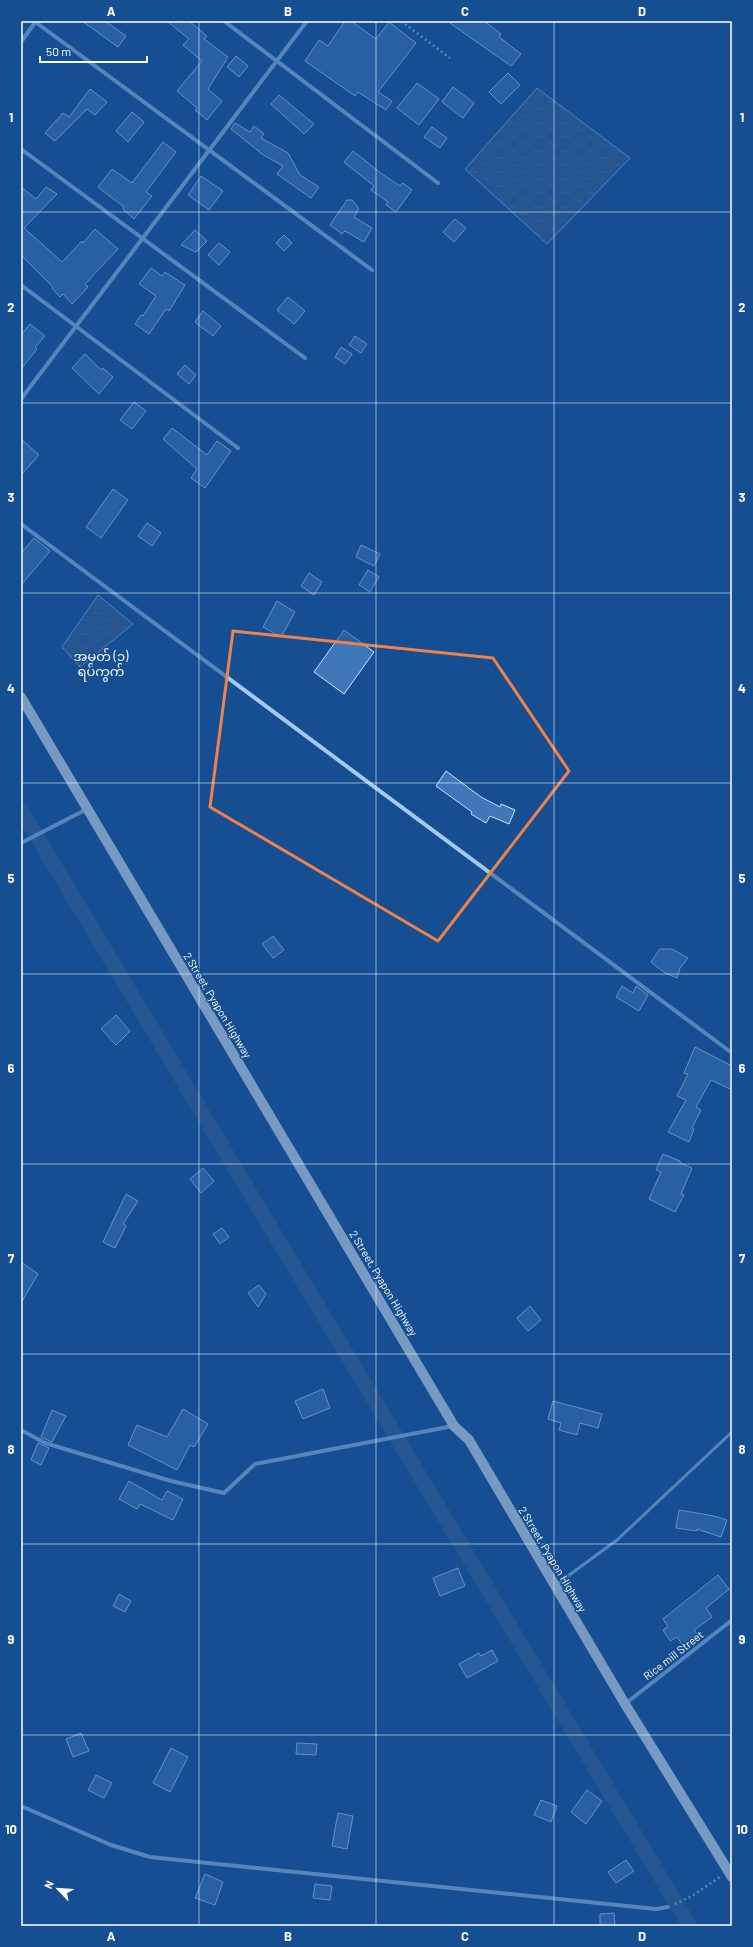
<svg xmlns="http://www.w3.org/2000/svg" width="753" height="1947" font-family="Barlow,'Noto Sans Myanmar',sans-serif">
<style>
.water{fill:url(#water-ripples);stroke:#97c3f3}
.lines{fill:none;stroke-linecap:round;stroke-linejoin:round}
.canal{stroke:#386193;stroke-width:15}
.building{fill:#3e77ba;stroke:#cbe2fc}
.path{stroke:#a4c8f1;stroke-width:2.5;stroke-dasharray:2 3;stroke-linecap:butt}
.service{stroke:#a4c8f1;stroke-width:3}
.minor{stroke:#a4c8f1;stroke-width:4}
.primary{stroke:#eef5ff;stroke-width:10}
.marked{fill:none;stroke:#ee8249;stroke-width:3;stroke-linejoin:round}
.grid{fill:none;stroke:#fff;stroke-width:1;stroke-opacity:0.55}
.labels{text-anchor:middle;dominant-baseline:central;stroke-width:3;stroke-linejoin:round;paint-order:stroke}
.street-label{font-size:11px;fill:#fff;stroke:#164e92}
.quarter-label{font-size:13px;fill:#fff;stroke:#164e92}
.neatline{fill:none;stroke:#fff;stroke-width:1.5}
.grid-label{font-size:13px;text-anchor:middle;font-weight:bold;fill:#fff}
</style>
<defs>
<pattern id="water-ripples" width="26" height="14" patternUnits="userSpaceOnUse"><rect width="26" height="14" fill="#386193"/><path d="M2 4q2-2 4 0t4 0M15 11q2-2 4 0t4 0" fill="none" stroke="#5679a3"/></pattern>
</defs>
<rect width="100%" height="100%" fill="#164e92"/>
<g class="water">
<path d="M 537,88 L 630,158 L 547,244 L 465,169 Z"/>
<path d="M 98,595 L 133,624 L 80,667 L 62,647 Z"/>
</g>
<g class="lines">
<path class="canal" d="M 21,810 C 244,1182 465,1555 690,1926"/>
</g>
<g class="building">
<path d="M 82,21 L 105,21 L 126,36 L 118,47 Z"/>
<path d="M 167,21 L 189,21 L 207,36 L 204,39 L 228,57 L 208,89 L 222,101 L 207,120 L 195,110 L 197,108 L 177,91 L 202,61 L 183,45 L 189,39 Z"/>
<path d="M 345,21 L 351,21 L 376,39 L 389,22 L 416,43 L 378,92 L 392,101 L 386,110 L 358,92 L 355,96 L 305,61 L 319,40 L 328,46 Z"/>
<path d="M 447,21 L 484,21 L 501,34 L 499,37 L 521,54 L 511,66 Z"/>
<path d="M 236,56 L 248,66 L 239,77 L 227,67 Z"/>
<path d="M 508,73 L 520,85 L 501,104 L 489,92 Z"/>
<path d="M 417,83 L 439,99 L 419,125 L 397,108 Z"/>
<path d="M 453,87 L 474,103 L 463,118 L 442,102 Z"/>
<path d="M 90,89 L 107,102 L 95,115 L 87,109 L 55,141 L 45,133 L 63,113 L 69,117 Z"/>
<path d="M 279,95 L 314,124 L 304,134 L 271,104 Z"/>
<path d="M 132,112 L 144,122 L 128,142 L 116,131 Z"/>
<path d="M 235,123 L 250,132 L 254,126 L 264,134 L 261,138 L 288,153 L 300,175 L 319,187 L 311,198 L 277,174 L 283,166 L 262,154 L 231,129 Z"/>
<path d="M 432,127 L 447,138 L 440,148 L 424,137 Z"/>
<path d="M 163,142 L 176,152 L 146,192 L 152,196 L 134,219 L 123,209 L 124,207 L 98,187 L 112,169 L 132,183 Z"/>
<path d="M 353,151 L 382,174 L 400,186 L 403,183 L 412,190 L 396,212 L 386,205 L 388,202 L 371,190 L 374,186 L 344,162 Z"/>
<path d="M 201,176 L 223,191 L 209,210 L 188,195 Z"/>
<path d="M 21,187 L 36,199 L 46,187 L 57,194 L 24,228 L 62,262 L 82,241 L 83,243 L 95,229 L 118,249 L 85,284 L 88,287 L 72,304 L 63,294 L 60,297 L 52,288 L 53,287 L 21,255 Z"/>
<path d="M 347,200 L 352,200 L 358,207 L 358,210 L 354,217 L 372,228 L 364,242 L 345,231 L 342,234 L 330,225 Z"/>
<path d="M 455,219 L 466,228 L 454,242 L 443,232 Z"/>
<path d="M 195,230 L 207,241 L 196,252 L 181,245 Z"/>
<path d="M 284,235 L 292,243 L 284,251 L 276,243 Z"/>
<path d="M 219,243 L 230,252 L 219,265 L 208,255 Z"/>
<path d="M 151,268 L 162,276 L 165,272 L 185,285 L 169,311 L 166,309 L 149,334 L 135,324 L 141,315 L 143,316 L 156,296 L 139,284 Z"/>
<path d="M 288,297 L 305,311 L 294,324 L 277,310 Z"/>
<path d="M 203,311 L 221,326 L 213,336 L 195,322 Z"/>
<path d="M 30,324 L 45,336 L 35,347 L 37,349 L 21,369 L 21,335 Z"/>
<path d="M 355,336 L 367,344 L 361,353 L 349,345 Z"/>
<path d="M 341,347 L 352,354 L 345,364 L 335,357 Z"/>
<path d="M 85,354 L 101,370 L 103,368 L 113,377 L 99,394 L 72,368 Z"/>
<path d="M 185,365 L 196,375 L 189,384 L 177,374 Z"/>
<path d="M 134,402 L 146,411 L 132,429 L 120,420 Z"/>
<path d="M 172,428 L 207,455 L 217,441 L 231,451 L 205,488 L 191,478 L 197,469 L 163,439 Z"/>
<path d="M 21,439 L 39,455 L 21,475 Z"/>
<path d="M 113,489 L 128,500 L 101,538 L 86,527 Z"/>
<path d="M 147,523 L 161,533 L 152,546 L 138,536 Z"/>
<path d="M 34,538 L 50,551 L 21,585 L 21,553 Z"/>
<path d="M 361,545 L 380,554 L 374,566 L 356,557 Z"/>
<path d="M 368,570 L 379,577 L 370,592 L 359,585 Z"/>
<path d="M 309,573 L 322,582 L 314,595 L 301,586 Z"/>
<path d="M 277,601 L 295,612 L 281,637 L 263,627 Z"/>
<path d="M 344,630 L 374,652 L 344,694 L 314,672 Z"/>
<path d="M 446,771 L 481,797 L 500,807 L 501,804 L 515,810 L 509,824 L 490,816 L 486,823 L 471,814 L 472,812 L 436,786 Z"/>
<path d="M 273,936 L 284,950 L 273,958 L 262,944 Z"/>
<path d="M 660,949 L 672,949 L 688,958 L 680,968 L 677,978 L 665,973 L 651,962 Z"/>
<path d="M 622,986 L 633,993 L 636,986 L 648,995 L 639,1011 L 616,997 Z"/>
<path d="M 116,1015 L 130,1031 L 116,1045 L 101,1029 Z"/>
<path d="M 695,1047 L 732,1066 L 732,1090 L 711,1080 L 696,1107 L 701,1110 L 692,1128 L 694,1129 L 689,1142 L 668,1132 L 686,1100 L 677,1096 L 688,1074 L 684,1073 Z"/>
<path d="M 663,1154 L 680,1161 L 680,1163 L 692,1168 L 681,1194 L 684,1195 L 675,1212 L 649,1199 L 661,1172 L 656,1170 Z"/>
<path d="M 203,1168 L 214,1181 L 201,1193 L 190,1179 Z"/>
<path d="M 126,1194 L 138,1201 L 123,1224 L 126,1226 L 115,1248 L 103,1242 Z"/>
<path d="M 222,1228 L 229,1237 L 220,1244 L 213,1234 Z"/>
<path d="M 21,1262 L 38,1274 L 21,1303 Z"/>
<path d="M 259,1285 L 266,1294 L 258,1307 L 248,1293 Z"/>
<path d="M 530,1306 L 541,1320 L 528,1331 L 517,1318 Z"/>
<path d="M 323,1389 L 330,1408 L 303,1419 L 295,1401 Z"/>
<path d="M 553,1401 L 602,1414 L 598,1428 L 580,1423 L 577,1435 L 559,1430 L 561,1423 L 548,1419 Z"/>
<path d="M 183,1409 L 208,1424 L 194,1447 L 190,1445 L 177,1470 L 128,1445 L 137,1425 L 167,1437 Z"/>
<path d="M 52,1410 L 66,1416 L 52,1442 L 41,1437 Z"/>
<path d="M 38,1443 L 49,1448 L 41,1465 L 31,1460 Z"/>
<path d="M 129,1481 L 162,1500 L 167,1491 L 183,1499 L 173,1520 L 140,1504 L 137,1509 L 119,1499 Z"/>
<path d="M 679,1510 L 714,1516 L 727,1520 L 721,1537 L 697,1529 L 697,1531 L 676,1528 Z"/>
<path d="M 458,1568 L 465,1586 L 440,1596 L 433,1578 Z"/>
<path d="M 718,1575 L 729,1589 L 706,1608 L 712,1617 L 694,1630 L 698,1635 L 683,1646 L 677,1637 L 670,1641 L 663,1630 L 668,1627 L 663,1619 Z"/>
<path d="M 119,1594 L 131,1601 L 125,1612 L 113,1606 Z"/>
<path d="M 492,1650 L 498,1661 L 467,1678 L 459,1664 L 479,1653 L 481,1656 Z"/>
<path d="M 81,1733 L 89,1751 L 73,1757 L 66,1739 Z"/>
<path d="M 297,1743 L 317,1744 L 316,1755 L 296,1754 Z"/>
<path d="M 171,1748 L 188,1757 L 170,1792 L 153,1783 Z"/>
<path d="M 96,1775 L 112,1783 L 104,1798 L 88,1790 Z"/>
<path d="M 587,1790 L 602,1801 L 586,1824 L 571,1812 Z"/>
<path d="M 541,1800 L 557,1806 L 551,1822 L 534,1815 Z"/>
<path d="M 338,1813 L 353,1816 L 347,1849 L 332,1846 Z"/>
<path d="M 626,1860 L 634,1871 L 616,1883 L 608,1872 Z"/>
<path d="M 205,1874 L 223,1882 L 215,1905 L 195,1898 Z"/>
<path d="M 315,1884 L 332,1886 L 330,1900 L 313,1898 Z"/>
<path d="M 614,1913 L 615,1926 L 600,1926 L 600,1914 Z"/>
</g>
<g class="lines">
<g class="path">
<path d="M 401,21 L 450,58"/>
<path d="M 675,1904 L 692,1896 L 720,1877"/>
</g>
<path class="service" d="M 557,1584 L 617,1540 L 732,1432"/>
<g class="minor">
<path d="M 34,21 L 372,270"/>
<path d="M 224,21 L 438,183"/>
<path d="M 21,42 L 36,21"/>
<path d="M 21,149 L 305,358"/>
<path d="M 21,285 L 238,448"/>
<path d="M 21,399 L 307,21"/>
<path d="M 21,524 L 732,1053"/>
<path d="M 21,843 L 87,809"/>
<path d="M 21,1430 L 45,1443 L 171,1481 L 224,1493 L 255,1464 L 453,1426"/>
<path d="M 625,1704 L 732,1620"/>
<path d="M 21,1806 L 111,1845 L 150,1857 L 656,1909 L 668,1907"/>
</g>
<path class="primary" d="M 21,697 L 454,1426 L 469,1440 L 625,1704 L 732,1877"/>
</g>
<path d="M0 0H753V1947H0ZM 233,631 L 493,658 L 569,771 L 438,941 L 210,807 Z" fill="#164e92" fill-opacity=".55" fill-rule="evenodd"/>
<path class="marked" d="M 233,631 L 493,658 L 569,771 L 438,941 L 210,807 Z"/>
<path class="grid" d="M 199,21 L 199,1926M 376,21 L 376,1926M 554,21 L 554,1926M 21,212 L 732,212M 21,403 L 732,403M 21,593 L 732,593M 21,783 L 732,783M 21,974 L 732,974M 21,1164 L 732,1164M 21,1354 L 732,1354M 21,1544 L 732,1544M 21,1735 L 732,1735"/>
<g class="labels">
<g class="street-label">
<text transform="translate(218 1005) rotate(59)">2 Street, Pyapon Highway</text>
<text transform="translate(384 1283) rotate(59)">2 Street, Pyapon Highway</text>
<text transform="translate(553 1559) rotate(59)">2 Street, Pyapon Highway</text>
<text transform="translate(673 1655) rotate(-38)">Rice mill Street</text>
</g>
<g class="quarter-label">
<text x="101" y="656">အမှတ် (၁)<tspan x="101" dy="15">ရပ်ကွက်</tspan></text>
</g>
</g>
<rect width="753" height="1947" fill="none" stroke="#164e92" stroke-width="44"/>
<g transform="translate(58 1889) rotate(295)" stroke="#164e92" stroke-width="3" paint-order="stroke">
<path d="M0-3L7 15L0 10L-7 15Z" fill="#ffffff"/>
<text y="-6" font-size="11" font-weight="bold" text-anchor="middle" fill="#ffffff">N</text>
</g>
<path d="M40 56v6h107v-6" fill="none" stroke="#ffffff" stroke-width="2"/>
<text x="46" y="56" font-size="12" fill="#ffffff" stroke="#164e92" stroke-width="3" paint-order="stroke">50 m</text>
<rect x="22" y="22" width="709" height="1903" class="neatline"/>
<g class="grid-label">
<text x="111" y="16">A</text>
<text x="288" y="16">B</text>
<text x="465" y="16">C</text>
<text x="642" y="16">D</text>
<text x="11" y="122">1</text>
<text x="742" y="122">1</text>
<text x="11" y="312">2</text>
<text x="742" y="312">2</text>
<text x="11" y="502">3</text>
<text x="742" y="502">3</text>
<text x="11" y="693">4</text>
<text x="742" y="693">4</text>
<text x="11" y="883">5</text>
<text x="742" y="883">5</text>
<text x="11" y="1073">6</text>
<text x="742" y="1073">6</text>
<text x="11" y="1263">7</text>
<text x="742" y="1263">7</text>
<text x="11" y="1454">8</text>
<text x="742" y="1454">8</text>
<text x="11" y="1644">9</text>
<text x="742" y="1644">9</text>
<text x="11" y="1834">10</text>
<text x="742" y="1834">10</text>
<text x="111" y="1941">A</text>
<text x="288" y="1941">B</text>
<text x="465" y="1941">C</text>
<text x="642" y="1941">D</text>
</g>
</svg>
